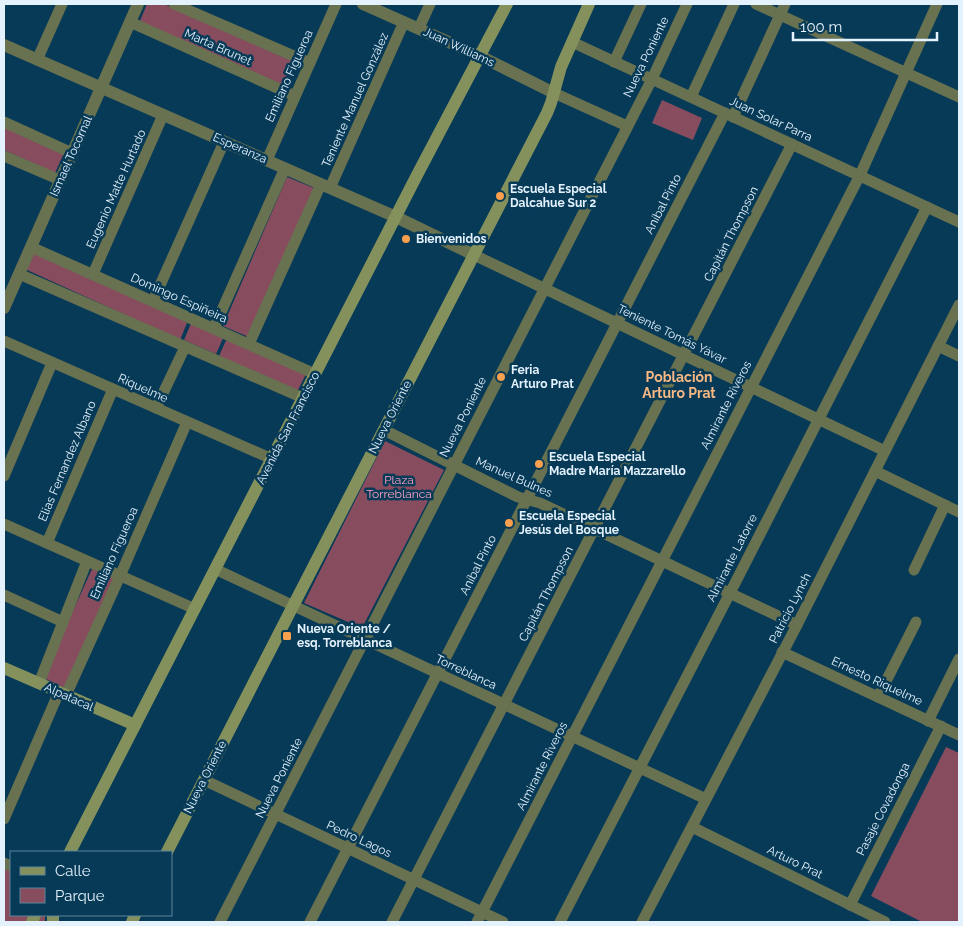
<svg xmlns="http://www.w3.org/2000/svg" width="963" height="926" font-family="Raleway,sans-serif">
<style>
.green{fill:#874d5f}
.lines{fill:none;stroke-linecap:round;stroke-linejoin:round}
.minor{stroke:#687150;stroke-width:11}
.tertiary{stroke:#687150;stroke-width:12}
.secondary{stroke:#84915c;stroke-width:12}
.poi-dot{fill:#f99f4d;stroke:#073a57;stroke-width:2}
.labels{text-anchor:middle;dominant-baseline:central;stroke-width:5;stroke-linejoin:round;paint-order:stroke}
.street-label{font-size:12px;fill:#e4f2fd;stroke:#073a57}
.poi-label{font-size:12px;font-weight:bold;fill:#e4f2fd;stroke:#073a57;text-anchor:start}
.park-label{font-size:12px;fill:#fea1be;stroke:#073a57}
.neighbourhood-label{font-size:14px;font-weight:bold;fill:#f7b884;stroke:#073a57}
</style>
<rect width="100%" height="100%" fill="#073a57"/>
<g class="green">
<path d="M 147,4 L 164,4 L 297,63 L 286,89 L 139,23 Z"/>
<path d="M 662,100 L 702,118 L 693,140 L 652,123 Z"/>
<path d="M 4,126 L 64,153 L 55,173 L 4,150 Z"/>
<path d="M 287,177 L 314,188 L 251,338 L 223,326 Z"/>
<path d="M 34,251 L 189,318 L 180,340 L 25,269 Z"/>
<path d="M 192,321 L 224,336 L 216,354 L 184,340 Z"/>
<path d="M 228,336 L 307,372 L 297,392 L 219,356 Z"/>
<path d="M 385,441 L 444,470 L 362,628 L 304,603 Z"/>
<path d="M 92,569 L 114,578 L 65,688 L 46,679 L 67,624 Z"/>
<path d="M 946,747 L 959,753 L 959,922 L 922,922 L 871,896 Z"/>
<path d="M 4,867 L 11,870 L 11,915 L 45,915 L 45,922 L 4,922 Z"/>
</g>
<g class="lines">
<g class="minor">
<path d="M 174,4 L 310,63"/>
<path d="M 756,4 L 959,97"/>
<path d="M 130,22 L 295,96"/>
<path d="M 419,28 L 430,4"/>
<path d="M 572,42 L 959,222"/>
<path d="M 37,60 L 62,4"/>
<path d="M 614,62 L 641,4"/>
<path d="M 554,93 L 627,126"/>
<path d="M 691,97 L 734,4"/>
<path d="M 733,117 L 785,4"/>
<path d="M 4,122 L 72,153"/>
<path d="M 4,156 L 60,180"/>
<path d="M 267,160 L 336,4"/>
<path d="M 330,188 L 404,22"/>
<path d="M 31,247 L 315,374"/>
<path d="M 474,255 L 885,451"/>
<path d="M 19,274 L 303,398"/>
<path d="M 93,274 L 163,115"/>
<path d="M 153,301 L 224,142"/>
<path d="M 214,328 L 285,168"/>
<path d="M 4,341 L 272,459"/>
<path d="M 249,344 L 321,184"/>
<path d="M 938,346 L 959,356"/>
<path d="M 156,408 L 185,347"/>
<path d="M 384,430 L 518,497 L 540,503 L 797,625"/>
<path d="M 875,471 L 959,512"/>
<path d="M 4,476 L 52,363"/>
<path d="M 4,524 L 195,609"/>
<path d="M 47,543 L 113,389"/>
<path d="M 215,569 L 706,799"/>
<path d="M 914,570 L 945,505"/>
<path d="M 4,595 L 63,622"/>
<path d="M 782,652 L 959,735"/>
<path d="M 39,683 L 87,561"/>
<path d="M 66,695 L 120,576 L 187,422"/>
<path d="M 878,697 L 916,622"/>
<path d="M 928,721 L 959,659"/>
<path d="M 204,780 L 503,922"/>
<path d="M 4,819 L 59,692"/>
<path d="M 692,827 L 885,922"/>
<path d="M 4,863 L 11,866"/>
<path d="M 850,905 L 941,726"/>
<path d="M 220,922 L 652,79 L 687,4"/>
<path d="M 310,922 L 725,113"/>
<path d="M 392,922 L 792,144"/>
<path d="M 477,922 L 860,175 L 937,4"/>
<path d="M 560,922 L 730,593 L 927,207"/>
<path d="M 642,922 L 797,625 L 959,305"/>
</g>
<g class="tertiary">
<path d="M 363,4 L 480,56 L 554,93"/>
<path d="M 4,45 L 396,217 L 474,255"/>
<path d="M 4,308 L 138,4"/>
</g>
<g class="secondary">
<path d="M 4,668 L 135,725"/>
<path d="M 70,852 L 416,177 L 507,4"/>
<path d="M 167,852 L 293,606 L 547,113 L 551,103 L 561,67 L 589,4"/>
<path d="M 32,922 L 35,915"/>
<path d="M 53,922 L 53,915"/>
<path d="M 132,922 L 135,915"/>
</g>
</g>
<g class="poi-dot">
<circle cx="500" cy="196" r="5"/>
<circle cx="406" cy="239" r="5"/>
<circle cx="501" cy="377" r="5"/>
<circle cx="539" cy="464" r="5"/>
<circle cx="509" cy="523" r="5"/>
<rect x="282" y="631" width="10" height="10" rx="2.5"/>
</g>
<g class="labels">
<g class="street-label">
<text transform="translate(218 47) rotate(24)">Marta Brunet</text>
<text transform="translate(459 47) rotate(25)">Juan Williams</text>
<text transform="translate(646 57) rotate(-64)">Nueva Poniente</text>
<text transform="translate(289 76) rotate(-66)">Emiliano Figueroa</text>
<text transform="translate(355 100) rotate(-66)">Teniente Manuel González</text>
<text transform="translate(771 119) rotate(25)">Juan Solar Parra</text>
<text transform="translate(240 148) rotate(24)">Esperanza</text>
<text transform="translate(71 156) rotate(-66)">Ismael Tocornal</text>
<text transform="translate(116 189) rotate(-66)">Eugenio Matte Hurtado</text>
<text transform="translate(663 204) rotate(-63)">Aníbal Pinto</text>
<text transform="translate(731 234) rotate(-63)">Capitán Thompson</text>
<text transform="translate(179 298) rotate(24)">Domingo Espiñeira</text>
<text transform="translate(672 334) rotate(26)">Teniente Tomás Yávar</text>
<text transform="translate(143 388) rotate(24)">Riquelme</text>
<text transform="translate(726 405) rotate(-63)">Almirante Riveros</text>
<text transform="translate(390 417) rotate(-63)">Nueva Oriente</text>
<text transform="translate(463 417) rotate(-63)">Nueva Poniente</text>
<text transform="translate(288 428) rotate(-63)">Avenida San Francisco</text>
<text transform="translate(67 461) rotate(-67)">Elias Fernandez Albano</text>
<text transform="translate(514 477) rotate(24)">Manuel Bulnes</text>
<text transform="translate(114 553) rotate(-66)">Emiliano Figueroa</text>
<text transform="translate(732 558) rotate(-63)">Almirante Latorre</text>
<text transform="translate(478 565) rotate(-63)">Aníbal Pinto</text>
<text transform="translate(546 594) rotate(-63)">Capitán Thompson</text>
<text transform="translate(790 608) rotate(-63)">Patricio Lynch</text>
<text transform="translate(466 672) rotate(25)">Torreblanca</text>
<text transform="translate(877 681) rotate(25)">Ernesto Riquelme</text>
<text transform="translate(69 697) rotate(24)">Alpatacal</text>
<text transform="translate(542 766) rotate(-63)">Almirante Riveros</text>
<text transform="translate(205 777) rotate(-63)">Nueva Oriente</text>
<text transform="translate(279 778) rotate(-63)">Nueva Poniente</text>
<text transform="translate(883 809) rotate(-63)">Pasaje Covadonga</text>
<text transform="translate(359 839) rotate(25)">Pedro Lagos</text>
<text transform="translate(795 862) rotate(26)">Arturo Prat</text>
</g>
<g class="poi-label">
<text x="510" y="189">Escuela Especial<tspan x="510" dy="14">Dalcahue Sur 2</tspan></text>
<text x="416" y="239">Bienvenidos</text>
<text x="511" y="370">Feria<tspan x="511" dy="14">Arturo Prat</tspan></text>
<text x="549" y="457">Escuela Especial<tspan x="549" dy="14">Madre María Mazzarello</tspan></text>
<text x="519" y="516">Escuela Especial<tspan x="519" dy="14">Jesús del Bosque</tspan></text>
<text x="297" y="629">Nueva Oriente /<tspan x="297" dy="14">esq. Torreblanca</tspan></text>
</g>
<g class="park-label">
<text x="399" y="480">Plaza<tspan x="399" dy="14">Torreblanca</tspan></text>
</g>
<g class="neighbourhood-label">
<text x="679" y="377">Población<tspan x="679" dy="16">Arturo Prat</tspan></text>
</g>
</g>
<rect width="963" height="926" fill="none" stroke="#e4f2fd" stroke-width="10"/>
<rect x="10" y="851" width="162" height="65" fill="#073a57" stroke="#5f8499"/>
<rect x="20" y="867" width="25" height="8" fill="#84915c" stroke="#5f8499"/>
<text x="55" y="876" font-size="15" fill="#e4f2fd">Calle</text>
<rect x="20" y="888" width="25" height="15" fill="#874d5f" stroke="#5f8499"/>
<text x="55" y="901" font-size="15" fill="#e4f2fd">Parque</text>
<path d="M793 32v8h144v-8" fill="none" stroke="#e4f2fd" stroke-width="2.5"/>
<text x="800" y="32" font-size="15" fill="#e4f2fd" stroke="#073a57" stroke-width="4" paint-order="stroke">100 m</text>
</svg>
